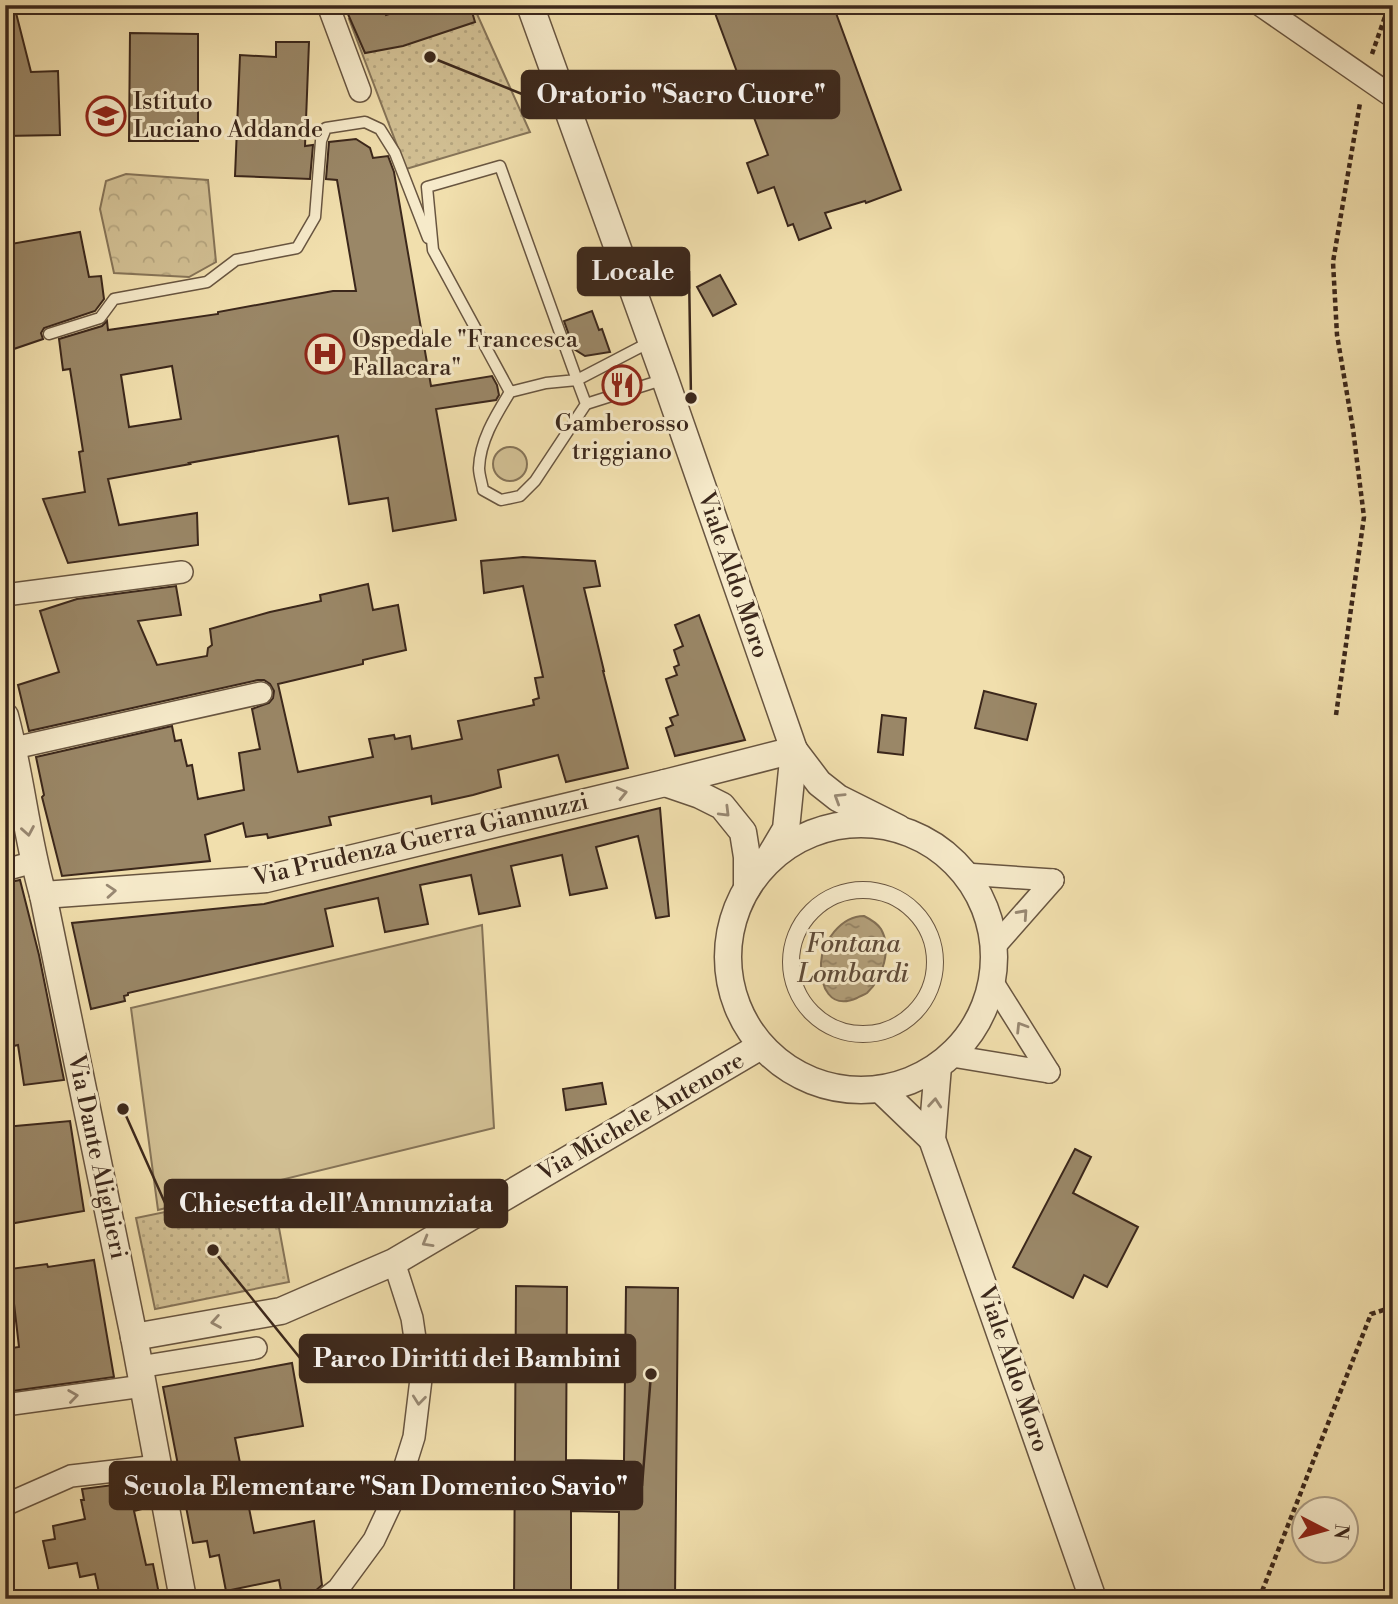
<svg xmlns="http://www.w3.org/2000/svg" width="1398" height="1604" font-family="'Libre Bodoni',serif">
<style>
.green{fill:#d2c094;stroke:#867458;stroke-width:2}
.forest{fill:url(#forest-crowns);stroke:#867458;stroke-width:2}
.park{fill:url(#park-dots);stroke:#867458;stroke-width:2}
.water{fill:url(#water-ripples);stroke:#837055;stroke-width:2}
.building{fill:#9a8767;stroke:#3b271b;stroke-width:2;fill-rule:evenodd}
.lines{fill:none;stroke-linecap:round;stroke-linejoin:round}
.service-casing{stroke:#685540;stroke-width:13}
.pedestrian-casing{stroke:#685540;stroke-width:18}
.minor-casing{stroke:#685540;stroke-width:24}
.tertiary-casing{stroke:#685540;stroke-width:29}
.path{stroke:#3b271b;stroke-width:4.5;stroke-dasharray:5 3.5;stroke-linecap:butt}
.service{stroke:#f6eaca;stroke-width:10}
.pedestrian{stroke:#f6eaca;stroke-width:16}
.minor{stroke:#f6eaca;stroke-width:21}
.tertiary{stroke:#f6eaca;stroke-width:26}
.oneway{stroke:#988872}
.labels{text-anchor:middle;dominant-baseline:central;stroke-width:6;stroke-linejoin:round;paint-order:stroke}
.poi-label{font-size:24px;fill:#3b271b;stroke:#f6eaca;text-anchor:start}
.street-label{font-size:24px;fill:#3b271b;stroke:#f6eaca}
.water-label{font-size:26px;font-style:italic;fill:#5f4b38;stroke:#f6eaca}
.leader{fill:none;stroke:#3b271b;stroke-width:2.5}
.callout-dot{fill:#3b271b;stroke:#f6eaca;stroke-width:2.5}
.callout{fill:#3b271b;stroke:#3b271b;stroke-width:2.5}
.callout-label{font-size:26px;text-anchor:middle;font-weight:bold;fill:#fff}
</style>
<defs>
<pattern id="forest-crowns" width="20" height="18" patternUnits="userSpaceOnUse" patternTransform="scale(1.75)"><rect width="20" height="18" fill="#d2c094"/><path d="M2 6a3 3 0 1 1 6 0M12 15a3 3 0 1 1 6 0" fill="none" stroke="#b5a57f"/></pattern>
<pattern id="park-dots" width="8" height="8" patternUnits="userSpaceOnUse" patternTransform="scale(1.75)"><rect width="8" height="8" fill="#d2c094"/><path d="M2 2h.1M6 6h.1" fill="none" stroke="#b5a57f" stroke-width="1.8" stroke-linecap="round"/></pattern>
<pattern id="water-ripples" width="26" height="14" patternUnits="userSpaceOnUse" patternTransform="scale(1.75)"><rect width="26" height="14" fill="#b3a07b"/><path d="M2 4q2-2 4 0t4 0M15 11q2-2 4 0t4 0" fill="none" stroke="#938264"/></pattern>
</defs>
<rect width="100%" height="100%" fill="#f1dfad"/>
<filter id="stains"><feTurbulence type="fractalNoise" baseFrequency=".00286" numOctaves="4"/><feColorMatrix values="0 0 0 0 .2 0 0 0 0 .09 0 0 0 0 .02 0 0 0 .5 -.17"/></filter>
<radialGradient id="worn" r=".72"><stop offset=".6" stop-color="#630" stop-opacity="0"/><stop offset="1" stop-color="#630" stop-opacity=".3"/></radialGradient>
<g class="green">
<circle cx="510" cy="464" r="17"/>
<path d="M 482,925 L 494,1128 L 158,1210 L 131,1008 Z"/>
</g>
<path class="forest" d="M 126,174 L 208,180 L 216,262 L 189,277 L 114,273 L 100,209 L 106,181 Z"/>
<g class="park">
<path d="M 396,5 L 473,5 L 530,132 L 406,169 L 349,19 Z"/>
<path d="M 272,1190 L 289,1282 L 155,1309 L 136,1218 Z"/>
</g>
<path class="water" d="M 864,916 C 870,919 877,923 881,929 C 892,948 883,978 867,993 C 864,995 860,996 857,998 C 830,1010 820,987 821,963 C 822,942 841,916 864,916 Z"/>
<g class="building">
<path d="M 5,5 L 14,5 L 31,72 L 58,71 L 60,135 L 5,136 Z"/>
<path d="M 344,5 L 382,5 L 386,15 L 418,5 L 470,5 L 475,22 L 403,46 L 365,53 Z"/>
<path d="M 712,5 L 833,5 L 901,190 L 866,203 L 865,201 L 825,213 L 831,228 L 799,240 L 793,224 L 788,226 L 774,187 L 758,193 L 747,163 L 768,155 Z"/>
<path d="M 130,33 L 198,34 L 198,141 L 129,141 Z"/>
<path d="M 276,42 L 309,42 L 305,146 L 313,145 L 310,179 L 235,176 L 240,55 L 276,57 Z"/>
<path d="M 356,139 L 370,148 L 373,158 L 388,156 L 394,172 L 431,386 L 492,376 L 497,385 L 499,395 L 496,400 L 436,409 L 456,520 L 393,531 L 388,498 L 349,504 L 338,436 L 189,463 L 190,464 L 108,479 L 119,525 L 197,513 L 198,545 L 68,563 L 43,499 L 85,492 L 79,452 L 83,451 L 70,369 L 63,370 L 59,339 L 102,326 L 107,321 L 108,330 L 218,314 L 218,312 L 333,291 L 356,291 L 337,180 L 326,179 L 329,142 ZM 172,366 L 181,419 L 129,427 L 121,375 Z"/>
<path d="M 80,232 L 89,277 L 101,276 L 104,299 L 95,311 L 44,328 L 41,333 L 43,339 L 5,352 L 5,245 Z"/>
<path d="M 720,275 L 736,304 L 713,316 L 697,287 Z"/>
<path d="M 592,311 L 599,330 L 602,329 L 610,352 L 585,356 L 574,349 L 564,321 Z"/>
<path d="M 523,557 L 595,561 L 600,586 L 584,588 L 604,671 L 603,671 L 628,768 L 566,782 L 558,755 L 498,770 L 501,787 L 473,795 L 432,804 L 431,796 L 329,817 L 331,825 L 268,838 L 267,834 L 246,837 L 243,823 L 205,835 L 210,861 L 62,876 L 42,797 L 44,795 L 36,757 L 172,726 L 175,741 L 181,740 L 187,766 L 192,765 L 198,799 L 244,790 L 239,753 L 260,749 L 252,709 L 269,703 L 273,698 L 274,691 L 270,684 L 264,680 L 258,680 L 29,731 L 18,685 L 59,672 L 40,611 L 77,599 L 176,586 L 181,615 L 138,621 L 157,665 L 207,656 L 208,648 L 212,645 L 210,629 L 270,612 L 321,601 L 320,595 L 368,584 L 373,610 L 398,605 L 406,650 L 363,660 L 363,664 L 278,684 L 298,772 L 373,757 L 369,739 L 394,735 L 395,739 L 410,736 L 412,749 L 462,739 L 458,721 L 534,705 L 533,700 L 539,698 L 535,678 L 543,677 L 523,586 L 484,593 L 481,561 Z"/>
<path d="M 699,615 L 745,740 L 675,756 L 666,728 L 673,725 L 670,718 L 678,715 L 666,679 L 677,675 L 674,667 L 679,665 L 674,650 L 683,646 L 675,625 Z"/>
<path d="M 984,691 L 1036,704 L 1027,740 L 975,728 Z"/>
<path d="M 882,715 L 906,718 L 903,755 L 878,752 Z"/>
<path d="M 660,808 L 669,916 L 656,918 L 638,836 L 596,847 L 607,888 L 570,895 L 562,855 L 511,866 L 520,906 L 479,914 L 471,875 L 420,885 L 428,924 L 385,932 L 378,898 L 325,909 L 333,946 L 128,993 L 128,995 L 124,996 L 125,1001 L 91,1009 L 72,923 L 264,904 Z"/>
<path d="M 20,880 L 39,955 L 64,1080 L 24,1085 L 18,1045 L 5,1048 L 5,883 Z"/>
<path d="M 602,1083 L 606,1104 L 566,1110 L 563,1089 Z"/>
<path d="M 70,1121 L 84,1211 L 9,1224 L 5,1196 L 5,1127 Z"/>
<path d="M 1075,1149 L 1091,1157 L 1073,1193 L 1138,1227 L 1107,1287 L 1084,1275 L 1073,1298 L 1013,1267 Z"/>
<path d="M 94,1260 L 114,1377 L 5,1392 L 5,1349 L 19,1347 L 10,1269 L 47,1264 L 48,1267 Z"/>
<path d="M 516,1286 L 567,1287 L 566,1460 L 624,1461 L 626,1287 L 678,1288 L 675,1599 L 618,1599 L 619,1512 L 571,1511 L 571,1599 L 514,1599 Z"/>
<path d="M 292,1363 L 303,1426 L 235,1438 L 254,1533 L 314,1521 L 322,1585 L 313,1593 L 282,1596 L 279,1580 L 226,1591 L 219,1555 L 210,1557 L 207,1541 L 193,1543 L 163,1387 Z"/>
<path d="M 136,1482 L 142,1509 L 134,1511 L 146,1565 L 153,1564 L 160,1599 L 115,1599 L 114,1594 L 100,1597 L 95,1574 L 80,1577 L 77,1563 L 49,1568 L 43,1541 L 55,1539 L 53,1526 L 85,1519 L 81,1500 L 84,1500 L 82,1489 Z"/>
</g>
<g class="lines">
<g class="service-casing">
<g id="service">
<path d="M 49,334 L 100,318 L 114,299 L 207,282 L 236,260 L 297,248 L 315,217 L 321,141 L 326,128 L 365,122 L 380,129 L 395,153 L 428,238"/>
<path d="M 510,392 C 496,415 480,440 479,468 C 479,475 482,483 483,490 L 501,500 L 520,496 L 535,481 L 586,404 L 577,380 L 500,166 L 427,187 L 433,250 L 510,392 L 546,383 L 577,380 L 650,342"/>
<path d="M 586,404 L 665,379"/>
</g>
</g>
<g class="pedestrian-casing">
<circle id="pedestrian" cx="863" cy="962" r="72"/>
</g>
<g class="minor-casing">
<g id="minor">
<path d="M 328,5 L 360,91"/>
<path d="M 1260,5 L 1393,97"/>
<path d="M 5,595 L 182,572"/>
<path d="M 14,748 L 261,693"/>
<path d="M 5,870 L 34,862"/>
<path d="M 965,874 L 1053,880"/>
<path d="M 994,947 L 1053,880"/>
<path d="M 992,981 L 1049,1072"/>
<path d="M 952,1056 L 1049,1072"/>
<path d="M 139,1367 L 256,1348"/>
<path d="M 5,1405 L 143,1386"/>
<path d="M 5,1505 L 71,1476 L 158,1466"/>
<path d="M 325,1599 L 338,1589 L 374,1540 L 397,1491 L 414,1437 L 421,1379 L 412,1318 L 394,1262"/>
</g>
</g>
<g class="tertiary-casing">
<g id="tertiary">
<path d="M 530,5 L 665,379 L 794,750 L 819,783 L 838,798 L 898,828"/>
<path d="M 5,716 C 21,775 26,836 43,895 L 134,1337 L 183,1599"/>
<path d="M 665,783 L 700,795 L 722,806 L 743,832 L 747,857 L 747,888"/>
<circle cx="861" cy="957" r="133"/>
<path d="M 770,856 L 786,829 L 794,750"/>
<path d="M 43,895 L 266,879 L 665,783 L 794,750"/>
<path d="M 938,1066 L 932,1139 L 1093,1599"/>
<path d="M 880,1089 L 932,1139"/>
<path d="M 134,1337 L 281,1311 L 394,1262 L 761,1046"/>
</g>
</g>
<g class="path">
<path d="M 1372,54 L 1389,5"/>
<path d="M 1336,715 L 1364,517 L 1353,429 L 1337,335 L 1333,262 L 1360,103"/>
<path d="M 1259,1599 L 1371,1314 L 1393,1307"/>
</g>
<use href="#service" class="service"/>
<use href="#pedestrian" class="pedestrian"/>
<use href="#minor" class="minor"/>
<use href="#tertiary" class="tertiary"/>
</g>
<defs><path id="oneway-chevron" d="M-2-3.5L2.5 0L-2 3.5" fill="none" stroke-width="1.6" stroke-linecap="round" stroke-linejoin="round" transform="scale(1.75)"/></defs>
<g class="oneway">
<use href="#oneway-chevron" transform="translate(622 793) rotate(-13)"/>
<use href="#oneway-chevron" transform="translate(839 798) rotate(-148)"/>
<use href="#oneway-chevron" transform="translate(725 812) rotate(45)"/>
<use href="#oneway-chevron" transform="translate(28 831) rotate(80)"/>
<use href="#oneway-chevron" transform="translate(111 891) rotate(-4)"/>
<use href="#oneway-chevron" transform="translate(1023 914) rotate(-48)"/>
<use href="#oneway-chevron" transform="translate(1021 1027) rotate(-122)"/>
<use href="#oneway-chevron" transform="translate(935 1103) rotate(-85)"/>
<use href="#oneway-chevron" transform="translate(427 1242) rotate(150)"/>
<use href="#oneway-chevron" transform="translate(216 1322) rotate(170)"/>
<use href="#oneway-chevron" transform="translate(73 1396) rotate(-8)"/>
<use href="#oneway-chevron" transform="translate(419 1400) rotate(96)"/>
</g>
<defs>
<g id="school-ring" transform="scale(2.0125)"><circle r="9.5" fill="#f6eaca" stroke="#8f2418" stroke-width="1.5"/><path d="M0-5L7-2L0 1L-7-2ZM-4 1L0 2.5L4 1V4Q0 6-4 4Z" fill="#8f2418"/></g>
<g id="hospital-ring" transform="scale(2.0125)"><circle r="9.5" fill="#f6eaca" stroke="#8f2418" stroke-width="1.5"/><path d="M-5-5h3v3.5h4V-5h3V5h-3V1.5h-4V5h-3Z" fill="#8f2418"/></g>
<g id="restaurant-ring" transform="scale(2.0125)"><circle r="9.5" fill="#f6eaca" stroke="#8f2418" stroke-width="1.5"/><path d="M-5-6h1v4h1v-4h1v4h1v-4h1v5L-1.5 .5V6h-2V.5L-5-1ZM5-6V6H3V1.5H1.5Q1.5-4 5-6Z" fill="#8f2418"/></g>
</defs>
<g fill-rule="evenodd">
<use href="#school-ring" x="106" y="116"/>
<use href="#hospital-ring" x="325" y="354"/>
<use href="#restaurant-ring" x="622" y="385"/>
</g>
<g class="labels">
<g class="poi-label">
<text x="133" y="102">Istituto<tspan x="133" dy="28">Luciano Addande</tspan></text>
<text x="352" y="340">Ospedale "Francesca<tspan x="352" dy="28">Fallacara"</tspan></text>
<text x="622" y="424" text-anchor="middle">Gamberosso<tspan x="622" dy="28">triggiano</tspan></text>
</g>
<g class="street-label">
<text transform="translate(733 575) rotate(71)">Viale Aldo Moro</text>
<text transform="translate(421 840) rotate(-13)">Via Prudenza Guerra Giannuzzi</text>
<text transform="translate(641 1117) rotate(-30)">Via Michele Antenore</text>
<text transform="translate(97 1157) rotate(78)">Via Dante Alighieri</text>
<text transform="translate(1013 1369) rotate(71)">Viale Aldo Moro</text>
</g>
<g class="water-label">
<text x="853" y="944">Fontana<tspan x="853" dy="30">Lombardi</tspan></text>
</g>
</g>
<path class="leader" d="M430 57L522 94M691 398L689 271M123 1109L165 1203M213 1250L300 1358M651 1374L642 1486"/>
<g class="callout-dot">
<circle cx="430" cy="57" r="7"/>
<circle cx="691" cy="398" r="7"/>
<circle cx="123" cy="1109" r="7"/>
<circle cx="213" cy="1250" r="7"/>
<circle cx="651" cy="1374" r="7"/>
</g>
<g class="callout">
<rect x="522" y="71" width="317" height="47" rx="7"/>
<rect x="578" y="248" width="111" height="47" rx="7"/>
<rect x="165" y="1180" width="342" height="47" rx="7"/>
<rect x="300" y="1335" width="335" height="47" rx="7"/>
<rect x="110" y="1462" width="532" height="47" rx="7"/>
</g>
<g class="callout-label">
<text x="681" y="103">Oratorio "Sacro Cuore"</text>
<text x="633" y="280">Locale</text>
<text x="336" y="1212">Chiesetta dell'Annunziata</text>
<text x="467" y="1367">Parco Diritti dei Bambini</text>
<text x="376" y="1495">Scuola Elementare "San Domenico Savio"</text>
</g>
<rect width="1398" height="1604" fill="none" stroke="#f1dfad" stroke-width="28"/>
<rect x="7" y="7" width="1384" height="1590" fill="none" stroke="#3b271b" stroke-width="3.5"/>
<rect x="14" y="14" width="1370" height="1576" fill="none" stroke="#3b271b" stroke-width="2"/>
<g transform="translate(1325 1530) rotate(96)"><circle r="33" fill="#f6eaca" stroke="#ab9c84" stroke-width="2"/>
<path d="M0-5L12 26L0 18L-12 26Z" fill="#8f2418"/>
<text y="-10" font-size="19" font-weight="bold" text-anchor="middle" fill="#3b271b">N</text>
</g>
<rect width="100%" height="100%" filter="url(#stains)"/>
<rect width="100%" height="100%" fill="url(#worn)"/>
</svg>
